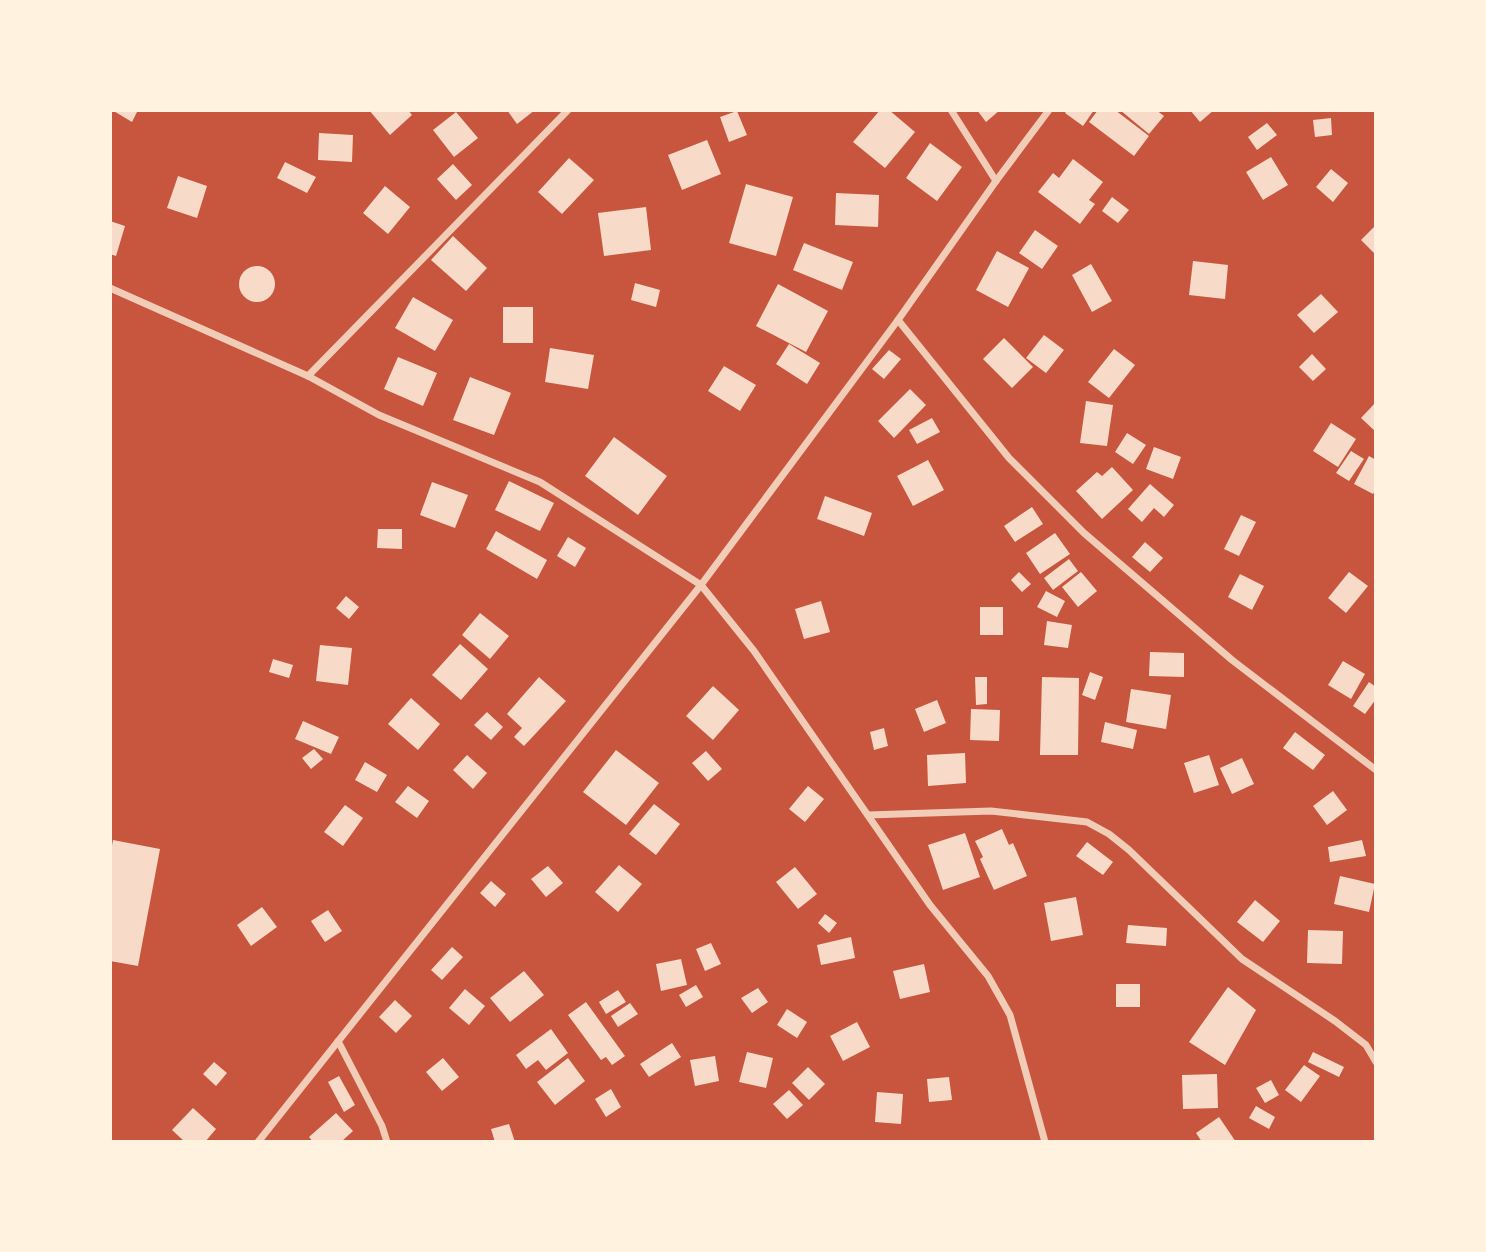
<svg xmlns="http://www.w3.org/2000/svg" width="1486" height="1252" font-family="Arial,sans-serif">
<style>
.building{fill:#f7dbc8}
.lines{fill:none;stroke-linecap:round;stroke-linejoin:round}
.minor{stroke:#f1ccb7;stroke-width:7}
</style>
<rect width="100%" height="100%" fill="#c8553d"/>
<g class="building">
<path d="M 112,110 L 138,110 L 132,122 Z"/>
<path d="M 369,110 L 408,110 L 412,115 L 390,135 Z"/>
<path d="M 507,110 L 535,110 L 517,124 Z"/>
<path d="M 880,110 L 889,110 L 915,132 L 885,168 L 853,142 Z"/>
<path d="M 977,110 L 1000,110 L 986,122 Z"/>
<path d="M 1067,110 L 1094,110 L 1083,126 L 1065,113 Z"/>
<path d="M 1098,110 L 1115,110 L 1149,136 L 1134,156 L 1089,122 Z"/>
<path d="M 1120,110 L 1156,110 L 1164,116 L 1149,134 Z"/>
<path d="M 1190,110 L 1214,110 L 1200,122 Z"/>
<path d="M 737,111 L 747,135 L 729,142 L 720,117 Z"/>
<path d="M 456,112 L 478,138 L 454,157 L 433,130 Z"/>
<path d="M 1331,118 L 1332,135 L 1315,137 L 1313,120 Z"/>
<path d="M 1267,123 L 1277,135 L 1257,150 L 1248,137 Z"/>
<path d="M 319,133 L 353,135 L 352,162 L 318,160 Z"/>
<path d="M 707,140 L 721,174 L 682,190 L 668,155 Z"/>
<path d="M 930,143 L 962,167 L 937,201 L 906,178 Z"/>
<path d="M 1271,157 L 1288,185 L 1263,200 L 1246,172 Z"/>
<path d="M 569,158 L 594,180 L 562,214 L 538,192 Z"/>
<path d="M 1073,159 L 1103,182 L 1089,200 L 1095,204 L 1080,224 L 1038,192 L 1053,173 L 1059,178 Z"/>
<path d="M 285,162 L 316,177 L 307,193 L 277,178 Z"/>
<path d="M 453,164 L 472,185 L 456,200 L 437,179 Z"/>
<path d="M 1331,169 L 1348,183 L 1333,202 L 1316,187 Z"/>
<path d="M 178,176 L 207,186 L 197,218 L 167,208 Z"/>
<path d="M 746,184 L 793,197 L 776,256 L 729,243 Z"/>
<path d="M 385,186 L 410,207 L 388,234 L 363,213 Z"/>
<path d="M 836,193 L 879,195 L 878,227 L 835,225 Z"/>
<path d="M 1112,197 L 1129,210 L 1118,223 L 1102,211 Z"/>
<path d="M 646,207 L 651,250 L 604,256 L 598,213 Z"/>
<path d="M 110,221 L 125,226 L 116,256 L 110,254 Z"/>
<path d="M 1376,225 L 1376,255 L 1361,240 Z"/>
<path d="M 1035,230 L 1058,246 L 1042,269 L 1019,253 Z"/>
<path d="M 453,236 L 487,268 L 466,291 L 431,260 Z"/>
<path d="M 804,243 L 853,262 L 842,290 L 793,270 Z"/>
<path d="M 997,251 L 1029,268 L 1008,307 L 976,290 Z"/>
<path d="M 1193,261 L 1228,265 L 1225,299 L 1189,295 Z"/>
<path d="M 1091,264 L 1112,301 L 1092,312 L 1072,275 Z"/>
<circle cx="257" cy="284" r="18"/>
<path d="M 635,283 L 660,290 L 656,307 L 631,300 Z"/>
<path d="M 778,284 L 828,311 L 806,352 L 756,326 Z"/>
<path d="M 1321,294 L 1338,312 L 1314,333 L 1297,315 Z"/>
<path d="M 413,297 L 453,320 L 435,351 L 395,328 Z"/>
<rect x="503" y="307" width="30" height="36"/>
<path d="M 1044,335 L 1064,350 L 1046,373 L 1026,358 Z"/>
<path d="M 1004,338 L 1033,367 L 1012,388 L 983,359 Z"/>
<path d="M 789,344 L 820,363 L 807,384 L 776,364 Z"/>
<path d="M 550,348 L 594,355 L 588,389 L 545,382 Z"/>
<path d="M 1114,349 L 1135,365 L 1109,398 L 1088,382 Z"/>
<path d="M 889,350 L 901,359 L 884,379 L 872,369 Z"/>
<path d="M 1312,354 L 1326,369 L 1313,381 L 1299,367 Z"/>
<path d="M 398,357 L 437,373 L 423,406 L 384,389 Z"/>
<path d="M 724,366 L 756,385 L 740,411 L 708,391 Z"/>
<path d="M 470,377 L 511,393 L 494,435 L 453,420 Z"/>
<path d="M 910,389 L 926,405 L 894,438 L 878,421 Z"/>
<path d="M 1086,401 L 1113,405 L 1107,446 L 1080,443 Z"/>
<path d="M 1376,402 L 1376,432 L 1361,418 Z"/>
<path d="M 932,418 L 940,432 L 917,444 L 909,430 Z"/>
<path d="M 1331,423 L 1356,439 L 1338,467 L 1313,451 Z"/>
<path d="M 1127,433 L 1146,445 L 1133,464 L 1115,452 Z"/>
<path d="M 614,437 L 667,476 L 638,515 L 585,476 Z"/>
<path d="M 1154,447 L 1181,457 L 1173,479 L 1146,469 Z"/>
<path d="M 1351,451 L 1364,459 L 1349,481 L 1336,473 Z"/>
<path d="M 1369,456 L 1376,460 L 1376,489 L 1373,494 L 1354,484 Z"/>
<path d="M 928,460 L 944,490 L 913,506 L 897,476 Z"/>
<path d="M 1112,467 L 1133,490 L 1102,519 L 1076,491 L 1097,472 L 1102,476 Z"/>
<path d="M 509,481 L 554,503 L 540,531 L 495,510 Z"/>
<path d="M 432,482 L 468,495 L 455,528 L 420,515 Z"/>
<path d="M 1150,484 L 1174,505 L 1164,517 L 1154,508 L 1142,522 L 1128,509 Z"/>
<path d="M 825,496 L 872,513 L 864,536 L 817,519 Z"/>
<path d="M 1032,507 L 1043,524 L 1015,542 L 1004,526 Z"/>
<path d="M 1241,515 L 1256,522 L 1239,556 L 1224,549 Z"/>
<path d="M 378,529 L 402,529 L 402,549 L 377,548 Z"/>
<path d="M 496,531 L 547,560 L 537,579 L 486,549 Z"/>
<path d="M 1055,533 L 1070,554 L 1040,574 L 1026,553 Z"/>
<path d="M 568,537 L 586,548 L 575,567 L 557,556 Z"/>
<path d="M 1145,542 L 1163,558 L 1150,572 L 1132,557 Z"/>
<path d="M 1069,559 L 1078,571 L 1053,590 L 1044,578 Z"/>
<path d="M 1019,572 L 1031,584 L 1022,592 L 1011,580 Z"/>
<path d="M 1081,572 L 1097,591 L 1078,607 L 1062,587 Z"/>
<path d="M 1349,572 L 1368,586 L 1346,613 L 1328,598 Z"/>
<path d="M 1240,574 L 1264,586 L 1252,610 L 1228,597 Z"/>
<path d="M 1046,591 L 1065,601 L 1057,617 L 1037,607 Z"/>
<path d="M 346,596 L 359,607 L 349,619 L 336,608 Z"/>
<path d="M 821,601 L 830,632 L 804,639 L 795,609 Z"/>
<rect x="980" y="607" width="23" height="28"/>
<path d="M 480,613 L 509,636 L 490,659 L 462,635 Z"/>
<path d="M 1047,621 L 1072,625 L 1068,648 L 1044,645 Z"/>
<path d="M 460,644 L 488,669 L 461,700 L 432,675 Z"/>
<path d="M 320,645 L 352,648 L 348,685 L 316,681 Z"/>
<path d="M 1150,652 L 1184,653 L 1184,677 L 1149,676 Z"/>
<path d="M 273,659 L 293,665 L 289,678 L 269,672 Z"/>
<path d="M 1343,661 L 1365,674 L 1351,699 L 1328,685 Z"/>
<path d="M 1090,672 L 1103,677 L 1095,700 L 1082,695 Z"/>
<path d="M 539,677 L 566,701 L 524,746 L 514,737 L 522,728 L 507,714 Z"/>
<path d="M 975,677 L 987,677 L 987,704 L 976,705 Z"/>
<path d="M 1042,677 L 1079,678 L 1078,755 L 1040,755 Z"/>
<path d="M 1369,682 L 1376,687 L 1376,699 L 1365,714 L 1353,706 Z"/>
<path d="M 713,686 L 739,710 L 713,740 L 686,716 Z"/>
<path d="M 1131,689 L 1171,695 L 1166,729 L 1126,722 Z"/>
<path d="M 411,698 L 440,724 L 418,750 L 388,724 Z"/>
<path d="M 937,700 L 946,723 L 924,732 L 915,709 Z"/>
<path d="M 971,709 L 1000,710 L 999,741 L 970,740 Z"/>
<path d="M 487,712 L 503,727 L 491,740 L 474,725 Z"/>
<path d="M 303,721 L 339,737 L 331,754 L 295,739 Z"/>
<path d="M 1105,722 L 1137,730 L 1133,749 L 1101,742 Z"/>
<path d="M 884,728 L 888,746 L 874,750 L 870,732 Z"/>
<path d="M 1295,732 L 1325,755 L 1313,770 L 1283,748 Z"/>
<path d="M 314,749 L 323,759 L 311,769 L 302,758 Z"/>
<path d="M 616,750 L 659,783 L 626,825 L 583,792 Z"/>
<path d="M 706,751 L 722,769 L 708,781 L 692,763 Z"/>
<path d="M 965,753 L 966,783 L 928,786 L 927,755 Z"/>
<path d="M 467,755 L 487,773 L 473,789 L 453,770 Z"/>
<path d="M 1209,755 L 1219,785 L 1194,793 L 1184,763 Z"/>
<path d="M 1242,758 L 1254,784 L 1232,794 L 1220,768 Z"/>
<path d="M 365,762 L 387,775 L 377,792 L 355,780 Z"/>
<path d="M 408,786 L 429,801 L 417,818 L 395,802 Z"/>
<path d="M 808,786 L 824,799 L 805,822 L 789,809 Z"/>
<path d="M 1333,791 L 1347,810 L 1327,825 L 1313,806 Z"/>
<path d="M 654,804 L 680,824 L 656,855 L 629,834 Z"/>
<path d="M 345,805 L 363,818 L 343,846 L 324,832 Z"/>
<path d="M 1002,829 L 1009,845 L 1013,843 L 1027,876 L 994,890 L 980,859 L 983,857 L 975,841 Z"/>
<path d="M 965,833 L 980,877 L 943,890 L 928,845 Z"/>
<path d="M 113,840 L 160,849 L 138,966 L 110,961 L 110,856 Z"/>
<path d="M 1362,840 L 1366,856 L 1330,862 L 1328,847 Z"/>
<path d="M 1087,842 L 1113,862 L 1103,875 L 1076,856 Z"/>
<path d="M 619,865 L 642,884 L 618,912 L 595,892 Z"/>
<path d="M 548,866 L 563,883 L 546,897 L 531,879 Z"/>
<path d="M 795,867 L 817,894 L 798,909 L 776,882 Z"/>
<path d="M 1340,876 L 1375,884 L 1369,912 L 1334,904 Z"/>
<path d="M 491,881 L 506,894 L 495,907 L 480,893 Z"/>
<path d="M 1076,897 L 1083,935 L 1051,941 L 1044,903 Z"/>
<path d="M 1255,900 L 1280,921 L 1263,942 L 1237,922 Z"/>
<path d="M 262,907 L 277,927 L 251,946 L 237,925 Z"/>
<path d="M 328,910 L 342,931 L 325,942 L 311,921 Z"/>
<path d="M 825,914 L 837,923 L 829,933 L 818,923 Z"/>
<path d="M 1128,925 L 1167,928 L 1166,946 L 1126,943 Z"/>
<path d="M 1308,930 L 1343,931 L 1342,964 L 1307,963 Z"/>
<path d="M 851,937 L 855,958 L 821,965 L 817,945 Z"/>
<path d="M 711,943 L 721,964 L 705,971 L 696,949 Z"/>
<path d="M 452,947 L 463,957 L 442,980 L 431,970 Z"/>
<path d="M 681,959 L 687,985 L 661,991 L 656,964 Z"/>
<path d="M 924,964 L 930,992 L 900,999 L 893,971 Z"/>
<path d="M 524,971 L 544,995 L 510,1022 L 490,998 Z"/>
<rect x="1116" y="984" width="24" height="23"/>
<path d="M 696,985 L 703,997 L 686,1007 L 679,995 Z"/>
<path d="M 1228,987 L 1256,1010 L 1225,1065 L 1189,1042 Z"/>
<path d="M 758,988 L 768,1002 L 752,1013 L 741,998 Z"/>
<path d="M 465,989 L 485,1006 L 469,1025 L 449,1008 Z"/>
<path d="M 618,990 L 626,1002 L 606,1014 L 599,1002 Z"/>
<path d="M 395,1000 L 412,1016 L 396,1033 L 379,1017 Z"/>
<path d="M 586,1002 L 625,1056 L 612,1065 L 606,1057 L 601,1060 L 568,1015 Z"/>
<path d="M 630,1003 L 638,1014 L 618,1027 L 611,1016 Z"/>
<path d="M 787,1009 L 807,1022 L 797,1038 L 777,1025 Z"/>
<path d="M 857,1022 L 870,1047 L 843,1061 L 830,1036 Z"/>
<path d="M 551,1029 L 568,1053 L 546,1070 L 538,1060 L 526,1069 L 516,1055 Z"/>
<path d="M 672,1043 L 681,1057 L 649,1077 L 640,1064 Z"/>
<path d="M 747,1052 L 773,1058 L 766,1088 L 739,1082 Z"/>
<path d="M 1313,1052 L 1344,1067 L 1339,1077 L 1308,1062 Z"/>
<path d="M 715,1056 L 719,1081 L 695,1086 L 690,1060 Z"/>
<path d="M 443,1058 L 459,1077 L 442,1091 L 426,1072 Z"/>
<path d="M 568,1058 L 585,1081 L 555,1105 L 537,1082 Z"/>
<path d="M 214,1062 L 227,1073 L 216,1086 L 203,1074 Z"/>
<path d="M 1304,1065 L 1320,1076 L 1301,1102 L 1285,1090 Z"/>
<path d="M 808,1067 L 825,1084 L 809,1100 L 792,1083 Z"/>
<path d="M 1217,1074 L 1218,1108 L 1183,1109 L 1182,1075 Z"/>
<path d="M 339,1076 L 355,1105 L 344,1112 L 328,1082 Z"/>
<path d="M 949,1077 L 952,1100 L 929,1102 L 927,1079 Z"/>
<path d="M 1271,1080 L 1279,1095 L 1265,1103 L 1256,1088 Z"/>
<path d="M 611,1089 L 621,1107 L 606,1117 L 595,1099 Z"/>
<path d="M 789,1090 L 803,1105 L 787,1119 L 773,1104 Z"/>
<path d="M 877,1092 L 903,1094 L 901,1124 L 875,1122 Z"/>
<path d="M 1256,1106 L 1275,1117 L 1269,1129 L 1249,1118 Z"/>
<path d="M 193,1108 L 216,1129 L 205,1142 L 185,1142 L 172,1130 Z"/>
<path d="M 336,1113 L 353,1131 L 341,1142 L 313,1142 L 309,1137 Z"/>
<path d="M 1219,1117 L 1236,1142 L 1202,1142 L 1196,1133 Z"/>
<path d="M 509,1124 L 515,1142 L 495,1142 L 491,1129 Z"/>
</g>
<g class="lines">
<g class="minor">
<path d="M 951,110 L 996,181"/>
<path d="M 110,288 L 308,376 L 379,415 L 540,482 L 701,585 L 754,651 L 930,905 L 988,976 L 1010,1015 L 1045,1142"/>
<path d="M 898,320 L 1009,458 L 1084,533 L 1232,660 L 1376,770"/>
<path d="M 308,376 L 568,110"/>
<path d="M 868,815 L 991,811 L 1087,822 L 1109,834 L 1129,850 L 1242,959 L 1335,1021 L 1366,1045 L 1376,1062"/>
<path d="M 338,1041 L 382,1126 L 387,1142"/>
<path d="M 258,1142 L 701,585 L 898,320 L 996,181 L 1049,110"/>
</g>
</g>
<rect width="1486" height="1252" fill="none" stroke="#fff3e0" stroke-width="224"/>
</svg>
